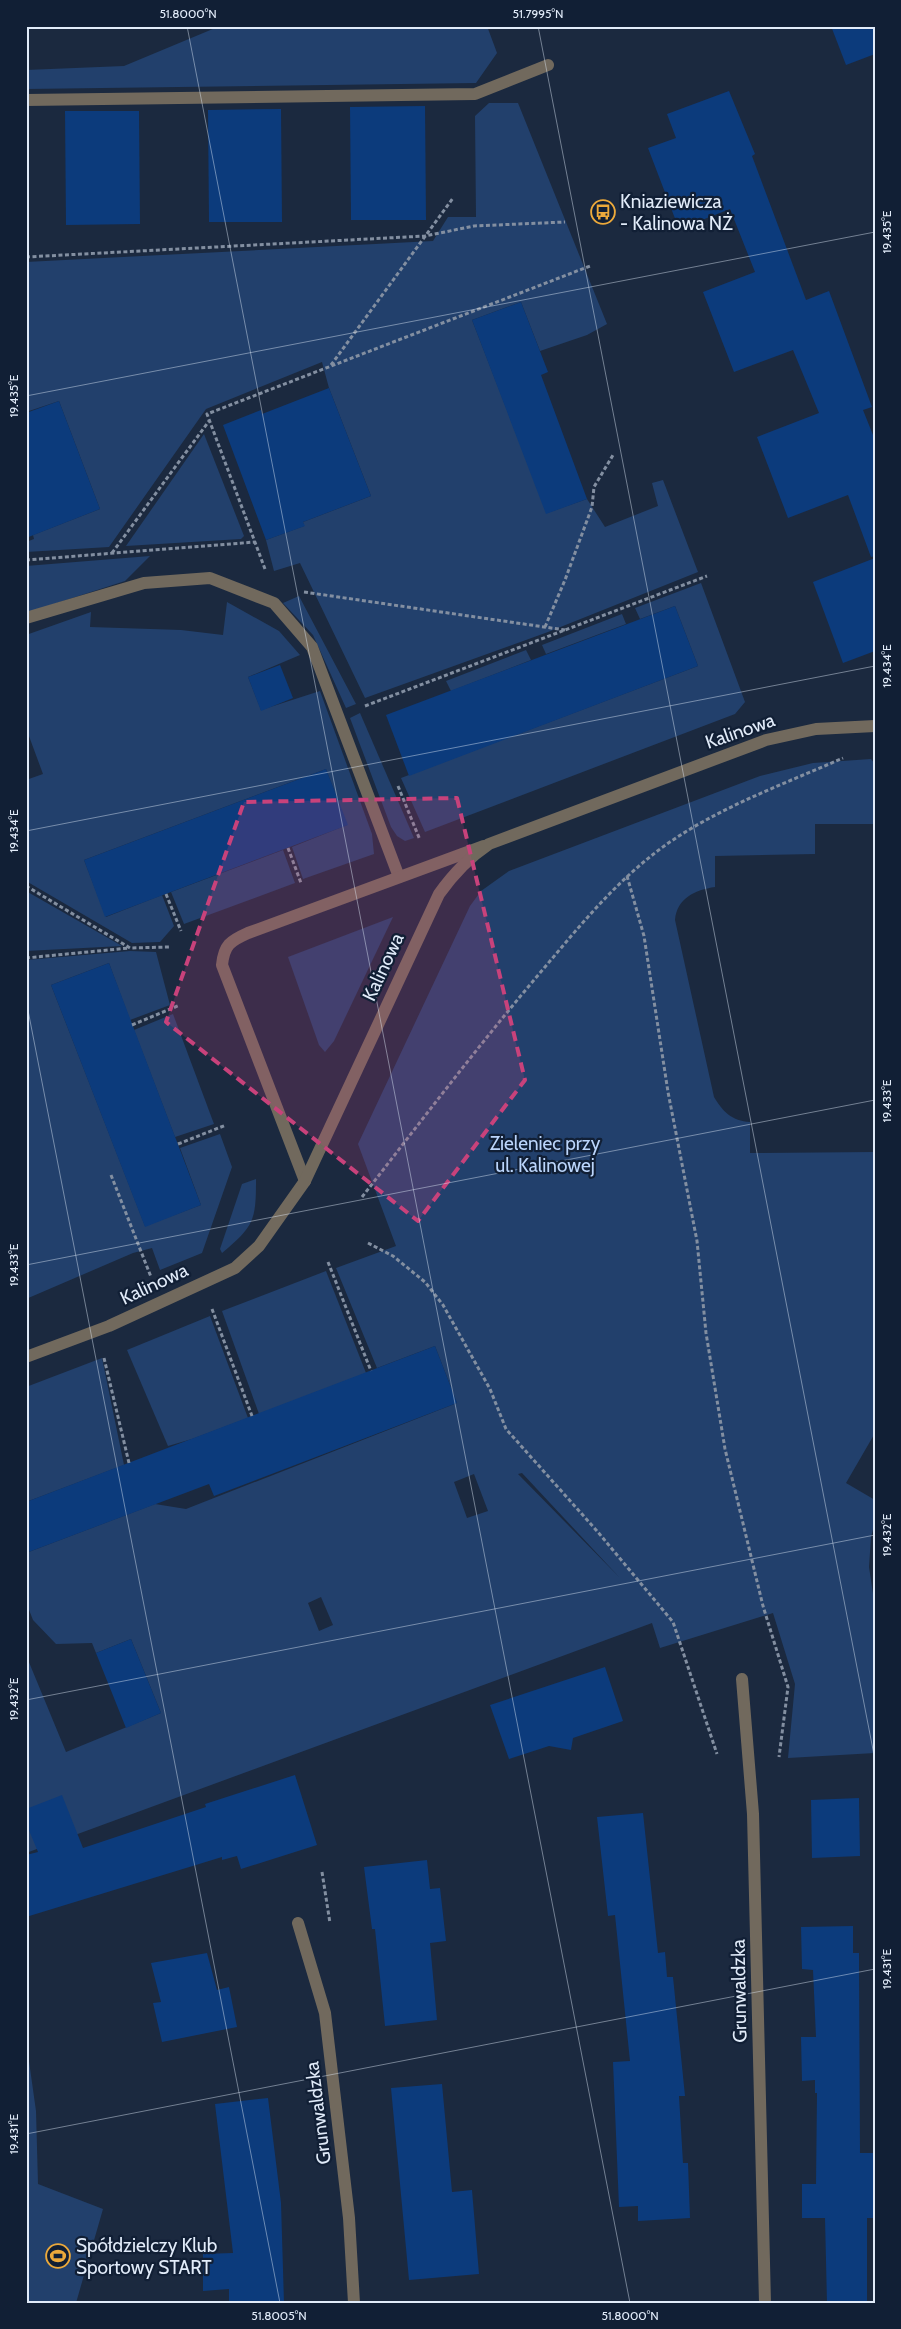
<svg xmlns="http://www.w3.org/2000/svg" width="901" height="2329" font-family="Cabin,sans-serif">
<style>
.green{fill:#22406c;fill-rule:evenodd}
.building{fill:#0c3b7c}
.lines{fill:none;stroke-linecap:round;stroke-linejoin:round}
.path{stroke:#838fa1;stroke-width:3;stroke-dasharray:4 2.5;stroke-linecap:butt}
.service{stroke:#71695d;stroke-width:12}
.minor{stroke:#71695d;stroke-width:12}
.marked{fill:#c8427b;fill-opacity:0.2;stroke:#c8427b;stroke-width:4;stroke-dasharray:10 6;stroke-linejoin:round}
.ticks{fill:none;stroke:#e1ebf9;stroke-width:1;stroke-opacity:0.45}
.labels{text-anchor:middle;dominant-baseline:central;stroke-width:4.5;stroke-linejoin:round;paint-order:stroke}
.poi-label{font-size:19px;fill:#e1ebf9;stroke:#111f35;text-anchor:start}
.street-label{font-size:19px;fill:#e1ebf9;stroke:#111f35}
.park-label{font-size:19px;fill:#bbd5fb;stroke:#111f35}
.neatline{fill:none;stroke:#e1ebf9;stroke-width:2}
.ticks-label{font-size:12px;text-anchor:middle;fill:#e1ebf9}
</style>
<rect width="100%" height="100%" fill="#1b293f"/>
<g class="green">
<path d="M 220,26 L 487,26 L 497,53 L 476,83 L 26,89 L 26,70 L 124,66 Z"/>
<path d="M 489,103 L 518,103 L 607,324 L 587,335 L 540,351 L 521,302 L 472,320 L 547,513 L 587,499 L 605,527 L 658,506 L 652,483 L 663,480 L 698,572 L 548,632 L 365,698 L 300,563 L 274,571 L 266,540 L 304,526 L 303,522 L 371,496 L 329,388 L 322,362 L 206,409 L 109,547 L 26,552 L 26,542 L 34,539 L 33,535 L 100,509 L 59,401 L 26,412 L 26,262 L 433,241 L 448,217 L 476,217 L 475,116 Z"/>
<path d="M 204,434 L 244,536 L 241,539 L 126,546 Z"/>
<path d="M 150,556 L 125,581 L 26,613 L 26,566 Z"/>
<path d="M 701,583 L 745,702 L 735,714 L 425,832 L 401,778 L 698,666 L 675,606 L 640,619 L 635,608 Z"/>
<path d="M 299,596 L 356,704 L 346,708 L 313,635 L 283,603 Z"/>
<path d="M 227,602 L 279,631 L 300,655 L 248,677 L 261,710 L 320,691 L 372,834 L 374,854 L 303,879 L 292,847 L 347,825 L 326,769 L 84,860 L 106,917 L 162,895 L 174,926 L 160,942 L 132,943 L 26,881 L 26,780 L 43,774 L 26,728 L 26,635 L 91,612 L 90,627 L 181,630 L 223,635 Z"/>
<path d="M 622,614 L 626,624 L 546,654 L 542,645 Z"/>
<path d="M 526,650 L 531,660 L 451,691 L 446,681 Z"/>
<path d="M 360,713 L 414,838 L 405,841 L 397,836 L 391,827 L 350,718 Z"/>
<path d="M 871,759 L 875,764 L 875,824 L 815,824 L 815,854 L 715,856 L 715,887 C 695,890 677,898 675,920 L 714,1097 C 723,1112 732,1121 750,1122 L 750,1153 L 875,1152 L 875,1433 L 846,1483 L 875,1500 L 875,1522 L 871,1537 L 869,1567 L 875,1607 L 875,1753 L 788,1758 L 795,1684 L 773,1613 L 660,1648 L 652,1623 L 26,1853 L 26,1655 L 66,1752 L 161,1713 L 131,1639 L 96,1653 L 92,1643 L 56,1644 L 33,1620 L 26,1602 L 26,1553 L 155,1504 L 186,1509 L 457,1403 L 435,1346 L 377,1368 L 336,1268 L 396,1246 L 358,1144 L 470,906 L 481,891 L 509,871 L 760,776 L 813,763 ZM 522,1473 L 620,1578 L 518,1474 ZM 474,1474 L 488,1511 L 467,1518 L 454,1482 ZM 321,1597 L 333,1625 L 319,1631 L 308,1603 Z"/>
<path d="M 283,850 L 295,883 L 184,924 L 171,892 Z"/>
<path d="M 26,891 L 122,946 L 26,951 Z"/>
<path d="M 393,917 L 334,1041 L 325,1052 L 319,1045 L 288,957 Z"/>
<path d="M 130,951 L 156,952 L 170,1005 L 130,1020 L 109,963 L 51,985 L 145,1226 L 201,1205 L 180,1148 L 220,1134 L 232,1167 L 202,1253 L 160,1270 L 152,1248 L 133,1253 L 26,1299 L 26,960 Z"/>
<path d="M 173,1014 L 214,1124 L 175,1137 L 134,1030 Z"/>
<path d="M 256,1179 C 256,1221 254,1226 222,1253 L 220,1249 L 242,1184 Z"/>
<path d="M 326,1271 L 366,1373 L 259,1414 L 222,1311 Z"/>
<path d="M 210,1316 L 248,1418 L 192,1439 L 168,1446 L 127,1350 Z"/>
<path d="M 102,1358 L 124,1465 L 26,1502 L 26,1387 Z"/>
<path d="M 26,2040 L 36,2111 L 38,2184 L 103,2209 L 76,2303 L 26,2303 Z"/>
</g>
<g class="building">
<path d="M 831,26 L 875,26 L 875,54 L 846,65 Z"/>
<path d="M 729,91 L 755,154 L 752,156 L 806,300 L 829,291 L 872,407 L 863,410 L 875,440 L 875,556 L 871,557 L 848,495 L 788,518 L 757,437 L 819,413 L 793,350 L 734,372 L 703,292 L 755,272 L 730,209 L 679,229 L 648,148 L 676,138 L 667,114 Z"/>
<path d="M 425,106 L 426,220 L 351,220 L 350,107 Z"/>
<path d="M 281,109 L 282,222 L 209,222 L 208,110 Z"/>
<path d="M 65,111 L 139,111 L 140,224 L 66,225 Z"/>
<path d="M 521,302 L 548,372 L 541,375 L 587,499 L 546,514 L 472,320 Z"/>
<path d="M 329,388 L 371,496 L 303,522 L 305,526 L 266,540 L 223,425 L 261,410 L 262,414 Z"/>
<path d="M 59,401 L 100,509 L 26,538 L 26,413 Z"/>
<path d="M 875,558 L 875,651 L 843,663 L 813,582 Z"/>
<path d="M 675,606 L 698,666 L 409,776 L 386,715 Z"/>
<path d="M 280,665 L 293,698 L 261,711 L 248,677 Z"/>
<path d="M 326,769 L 348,825 L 105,917 L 84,860 Z"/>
<path d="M 109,963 L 201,1205 L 145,1227 L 51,985 Z"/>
<path d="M 435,1346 L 457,1403 L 214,1496 L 209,1484 L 26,1553 L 26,1502 Z"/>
<path d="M 131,1639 L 161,1713 L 126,1728 L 96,1653 Z"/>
<path d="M 605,1667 L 623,1721 L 573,1738 L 571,1750 L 549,1746 L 509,1759 L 490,1705 Z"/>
<path d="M 295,1775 L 317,1845 L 241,1869 L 237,1856 L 222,1860 L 222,1857 L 26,1917 L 26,1855 L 38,1852 L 26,1823 L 26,1809 L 62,1795 L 83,1848 L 206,1807 L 205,1804 Z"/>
<path d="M 859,1798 L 860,1856 L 812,1858 L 811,1800 Z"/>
<path d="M 643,1813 L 658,1953 L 665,1952 L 667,1977 L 673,1977 L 685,2096 L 679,2096 L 683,2163 L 688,2163 L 690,2218 L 638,2221 L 638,2206 L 619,2207 L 613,2062 L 630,2061 L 615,1915 L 608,1916 L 597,1817 Z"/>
<path d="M 427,1860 L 430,1889 L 440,1888 L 446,1941 L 430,1943 L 437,2020 L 385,2026 L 375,1929 L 372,1929 L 364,1867 Z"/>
<path d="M 853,1926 L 853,1953 L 859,1953 L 860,2153 L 875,2153 L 875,2218 L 867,2218 L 867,2303 L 827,2303 L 825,2218 L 802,2218 L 802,2184 L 816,2184 L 817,2093 L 815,2093 L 815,2080 L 802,2081 L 801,2037 L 816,2037 L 813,1970 L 802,1969 L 801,1927 Z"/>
<path d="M 207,1953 L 217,1990 L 229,1987 L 237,2027 L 162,2042 L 153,2003 L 161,2002 L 151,1963 Z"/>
<path d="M 442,2084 L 452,2192 L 472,2190 L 479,2274 L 409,2280 L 391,2088 Z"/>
<path d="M 268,2098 L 281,2203 L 284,2303 L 229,2303 L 229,2289 L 203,2291 L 203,2254 L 233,2253 L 215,2104 Z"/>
</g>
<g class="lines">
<g class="path">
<path d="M 26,257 L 425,236 L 474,226 L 565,222"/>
<path d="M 331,365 L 453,198"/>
<path d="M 112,553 L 209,421"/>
<path d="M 26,560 L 255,542"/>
<path d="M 265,569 L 207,414 L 590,266"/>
<path d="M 304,592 L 565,630"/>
<path d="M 545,627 L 565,580 L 592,507 L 594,487 L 613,455"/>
<path d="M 365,706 L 707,576"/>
<path d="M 398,786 L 420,840"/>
<path d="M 288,848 L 301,883"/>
<path d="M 627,876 L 644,936 L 668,1092 L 697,1241 L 706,1333 L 725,1449 L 763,1606 L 788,1687 L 779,1757"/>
<path d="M 26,886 L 130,948 L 169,947"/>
<path d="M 166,894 L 181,931"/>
<path d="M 26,958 L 129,948"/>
<path d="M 132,1025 L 180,1005"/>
<path d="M 178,1144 L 226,1125"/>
<path d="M 111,1175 L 151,1277"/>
<path d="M 362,1197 C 422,1120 481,1042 545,967 C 582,923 619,878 667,844 C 720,807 784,784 843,758"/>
<path d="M 368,1243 L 393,1256 L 425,1282 L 443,1305 L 490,1389 L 506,1429 L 597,1531 L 673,1622 L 717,1754"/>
<path d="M 328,1262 L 371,1371"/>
<path d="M 212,1309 L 252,1416"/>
<path d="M 104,1358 L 129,1463"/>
<path d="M 322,1872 L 330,1923"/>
</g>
<g class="service">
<path d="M 26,100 L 475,94 L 548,65"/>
<path d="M 26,618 L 144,583 L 210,578 L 274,603 L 312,647 L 399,877"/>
<path d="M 305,1181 L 222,965 C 224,945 230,941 248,933 L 484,846"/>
</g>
<g class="minor">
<path d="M 26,1357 L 109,1326 L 235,1268 L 259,1246 L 305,1181 L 439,894 C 454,873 468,858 489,844 L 766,740 L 816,729 L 875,726"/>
<path d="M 742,1679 L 753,1814 L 765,2303"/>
<path d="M 298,1923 L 325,2013 L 349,2218 L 354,2303"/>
</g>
</g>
<path class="marked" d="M 457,798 L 525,1080 L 418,1221 L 166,1022 L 244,802 Z"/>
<path class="ticks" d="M 187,26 L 630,2303M 538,26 L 875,1760M 26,396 L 875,232M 26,831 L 875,666M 26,1000 L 280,2303M 26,1265 L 875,1100M 26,1700 L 875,1535M 26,2134 L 875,1969"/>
<defs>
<g id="bus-ring" transform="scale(1.25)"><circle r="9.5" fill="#111f35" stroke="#eca93b" stroke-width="1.5"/><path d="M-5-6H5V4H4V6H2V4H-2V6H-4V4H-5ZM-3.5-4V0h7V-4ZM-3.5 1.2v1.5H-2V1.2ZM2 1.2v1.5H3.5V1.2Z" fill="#eca93b"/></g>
<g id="stadium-ring" transform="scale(1.25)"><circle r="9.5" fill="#111f35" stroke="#eca93b" stroke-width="1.5"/><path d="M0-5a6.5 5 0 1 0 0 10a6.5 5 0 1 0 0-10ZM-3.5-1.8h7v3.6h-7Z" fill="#eca93b"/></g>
</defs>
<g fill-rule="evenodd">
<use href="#bus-ring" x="603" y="212"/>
<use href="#stadium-ring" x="58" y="2256"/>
</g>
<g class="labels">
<g class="poi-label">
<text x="620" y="201">Kniaziewicza<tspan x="620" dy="22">- Kalinowa NŻ</tspan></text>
<text x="76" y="2245">Spółdzielczy Klub<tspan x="76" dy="22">Sportowy START</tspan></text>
</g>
<g class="street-label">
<text transform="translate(740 731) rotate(-19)">Kalinowa</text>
<text transform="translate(383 967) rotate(-65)">Kalinowa</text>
<text transform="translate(154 1284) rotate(-25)">Kalinowa</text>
<text transform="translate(739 1991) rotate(-91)">Grunwaldzka</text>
<text transform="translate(318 2113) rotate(-97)">Grunwaldzka</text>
</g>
<g class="park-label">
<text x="545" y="1143">Zieleniec przy<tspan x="545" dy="22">ul. Kalinowej</tspan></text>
</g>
</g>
<rect width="901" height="2329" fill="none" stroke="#111f35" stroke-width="55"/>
<rect x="28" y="28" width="846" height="2274" class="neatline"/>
<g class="ticks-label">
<text x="188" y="18">51.8000°N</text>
<text x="538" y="18">51.7995°N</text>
<text transform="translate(887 232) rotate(-90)" y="4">19.435°E</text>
<text transform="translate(14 396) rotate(-90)" y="4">19.435°E</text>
<text transform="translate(887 666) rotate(-90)" y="4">19.434°E</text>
<text transform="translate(14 831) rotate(-90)" y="4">19.434°E</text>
<text transform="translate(887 1101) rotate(-90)" y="4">19.433°E</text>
<text transform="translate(14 1265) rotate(-90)" y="4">19.433°E</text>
<text transform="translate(887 1535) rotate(-90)" y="4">19.432°E</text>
<text transform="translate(14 1699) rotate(-90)" y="4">19.432°E</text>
<text transform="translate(887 1969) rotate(-90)" y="4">19.431°E</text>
<text transform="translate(14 2134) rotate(-90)" y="4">19.431°E</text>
<text x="279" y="2320">51.8005°N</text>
<text x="630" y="2320">51.8000°N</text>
</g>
</svg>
